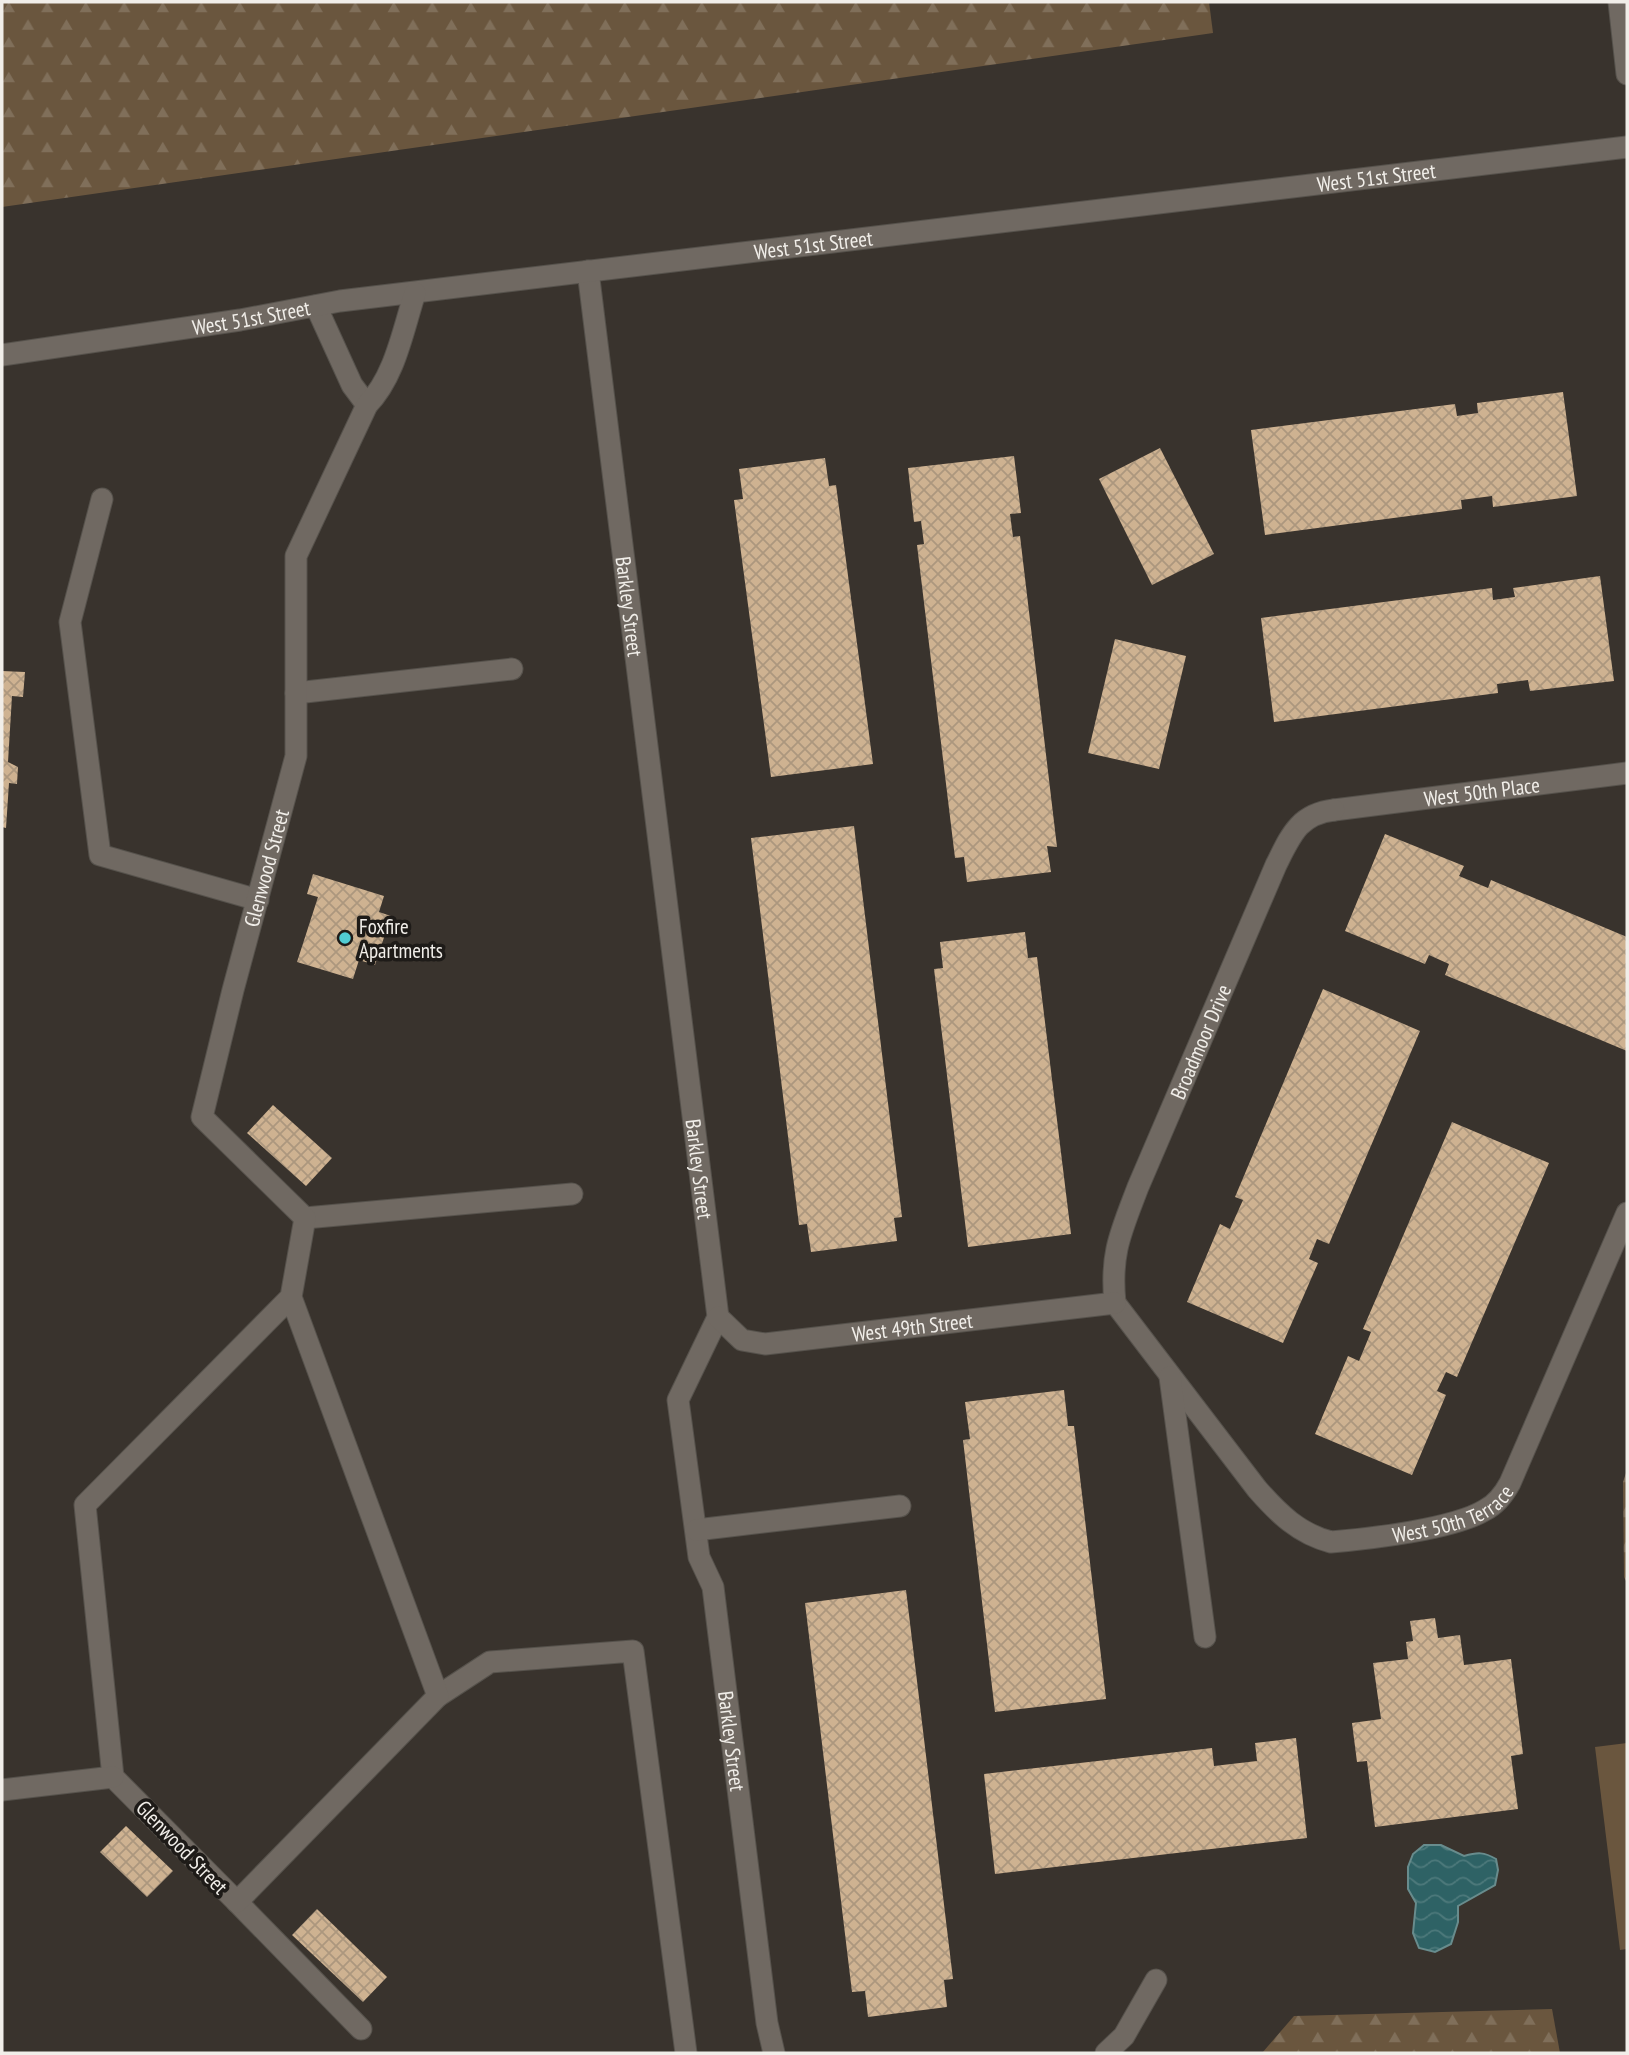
<svg xmlns="http://www.w3.org/2000/svg" width="1629" height="2055" font-family="'PT Sans Narrow',sans-serif">
<style>
.forest{fill:url(#forest-firs)}
.park{fill:#6a563e}
.water{fill:url(#water-waves);stroke:#688c8d;stroke-width:2}
.building{fill:url(#building-cross-hatch)}
.lines{fill:none;stroke-linecap:round;stroke-linejoin:round}
.lane-casing{stroke:#56524c;stroke-width:23}
.street-casing{stroke:#56524c;stroke-width:23}
.lane{stroke:#706962;stroke-width:21}
.street{stroke:#706962;stroke-width:21}
.poi-dot{fill:#51ccd3;stroke:#1e1b18;stroke-width:2.5}
.labels{text-anchor:middle;dominant-baseline:central;stroke-width:7;stroke-linejoin:round;paint-order:stroke}
.street-label{font-size:21px;fill:#f1eee9;stroke:#1e1b18}
.poi-label{font-size:21px;fill:#f1eee9;stroke:#1e1b18;text-anchor:start}
</style>
<defs>
<pattern id="forest-firs" width="22" height="20" patternUnits="userSpaceOnUse" patternTransform="scale(1.75)"><rect width="22" height="20" fill="#6a563e"/><path d="M5 1l3.5 6h-7zM16 11l3.5 6h-7z" fill="#806f5a"/></pattern>
<pattern id="water-waves" width="16" height="10" patternUnits="userSpaceOnUse" patternTransform="scale(1.75)"><rect width="16" height="10" fill="#2e6265"/><path d="M0 5q4-4 8 0t8 0" fill="none" stroke="#4d797b"/></pattern>
<pattern id="building-cross-hatch" width="8" height="8" patternUnits="userSpaceOnUse" patternTransform="scale(1.75)"><rect width="8" height="8" fill="#ceb291"/><path d="M0 0l8 8M0 8l8-8" fill="none" stroke="#ac977e"/></pattern>
</defs>
<rect width="100%" height="100%" fill="#39332d"/>
<g class="forest">
<path d="M 2,2 L 1209,2 L 1213,33 L 2,207 Z"/>
<path d="M 1627,1470 L 1627,1583 L 1624,1577 L 1623,1482 Z"/>
<path d="M 1552,2009 L 1560,2053 L 1262,2053 L 1294,2016 Z"/>
</g>
<path class="park" d="M 1627,1743 L 1627,1949 L 1620,1950 L 1595,1747 Z"/>
<path class="water" d="M 1424,1845 L 1441,1845 L 1464,1856 C 1478,1852 1484,1852 1496,1859 L 1498,1870 L 1495,1885 L 1458,1906 L 1458,1922 L 1451,1944 L 1435,1952 L 1419,1948 L 1413,1933 L 1416,1903 L 1408,1889 L 1408,1867 L 1413,1854 Z"/>
<g class="building">
<path d="M 1563,392 L 1577,496 L 1493,507 L 1492,496 L 1461,500 L 1462,509 L 1265,535 L 1251,430 L 1455,404 L 1457,416 L 1478,413 L 1477,403 Z"/>
<path d="M 1160,448 L 1214,554 L 1152,585 L 1099,479 Z"/>
<path d="M 1014,456 L 1021,513 L 1010,514 L 1013,537 L 1020,536 L 1057,847 L 1047,846 L 1051,872 L 967,882 L 964,857 L 955,858 L 917,545 L 924,544 L 921,521 L 914,522 L 908,468 Z"/>
<path d="M 825,458 L 829,486 L 836,485 L 873,764 L 771,777 L 734,500 L 743,499 L 739,469 Z"/>
<path d="M 1600,576 L 1614,681 L 1530,691 L 1528,680 L 1497,684 L 1498,693 L 1274,722 L 1261,618 L 1492,588 L 1493,600 L 1515,597 L 1513,588 Z"/>
<path d="M 1115,639 L 1186,656 L 1159,769 L 1088,753 Z"/>
<path d="M 2,671 L 25,672 L 23,697 L 12,696 L 8,762 L 18,767 L 17,784 L 9,783 L 6,828 L 2,827 Z"/>
<path d="M 854,826 L 902,1217 L 894,1218 L 897,1241 L 811,1252 L 807,1224 L 799,1225 L 751,838 Z"/>
<path d="M 1385,834 L 1464,866 L 1459,876 L 1488,888 L 1491,880 L 1627,937 L 1627,1051 L 1445,975 L 1449,964 L 1429,955 L 1425,964 L 1345,931 Z"/>
<path d="M 313,874 L 384,896 L 379,912 L 391,916 L 375,965 L 359,960 L 353,979 L 297,962 L 318,897 L 307,894 Z"/>
<path d="M 1025,932 L 1028,958 L 1037,957 L 1071,1234 L 968,1247 L 934,969 L 943,968 L 940,942 Z"/>
<path d="M 1323,989 L 1420,1031 L 1329,1244 L 1317,1239 L 1309,1259 L 1318,1263 L 1283,1343 L 1187,1302 L 1220,1224 L 1230,1229 L 1243,1200 L 1235,1197 Z"/>
<path d="M 273,1105 L 332,1158 L 306,1186 L 247,1133 Z"/>
<path d="M 1452,1122 L 1549,1163 L 1457,1377 L 1446,1372 L 1437,1391 L 1446,1395 L 1412,1475 L 1315,1434 L 1348,1356 L 1359,1361 L 1371,1332 L 1363,1329 Z"/>
<path d="M 1064,1390 L 1068,1426 L 1074,1426 L 1106,1699 L 995,1712 L 963,1440 L 970,1439 L 965,1402 Z"/>
<path d="M 906,1590 L 953,1979 L 944,1980 L 947,2007 L 868,2017 L 865,1991 L 852,1992 L 805,1603 Z"/>
<path d="M 1435,1618 L 1438,1638 L 1460,1635 L 1464,1665 L 1511,1659 L 1523,1754 L 1511,1756 L 1518,1809 L 1375,1827 L 1367,1761 L 1357,1762 L 1352,1723 L 1381,1719 L 1373,1663 L 1408,1659 L 1406,1642 L 1413,1641 L 1410,1621 Z"/>
<path d="M 1296,1738 L 1307,1838 L 995,1874 L 984,1774 L 1212,1748 L 1214,1766 L 1257,1761 L 1255,1743 Z"/>
<path d="M 126,1826 L 173,1871 L 147,1897 L 100,1852 Z"/>
<path d="M 317,1909 L 387,1977 L 363,2002 L 292,1935 Z"/>
</g>
<g class="lines">
<g class="lane-casing">
<g id="lane">
<path d="M 102,499 L 70,622 L 100,855 L 258,900"/>
<path d="M 296,693 L 512,669"/>
<path id="s1" d="M 1334,810 L 1627,773"/>
<path d="M 305,1218 L 572,1194"/>
<path d="M 438,1696 L 490,1662 L 633,1651 L 686,2053"/>
<path d="M 237,1902 L 361,2029"/>
</g>
</g>
<g class="street-casing">
<g id="street">
<path d="M 1619,2 L 1627,74"/>
<path id="s2" d="M 588,271 L 718,1317 L 678,1400 L 699,1557 L 713,1587 L 767,2023 L 774,2053"/>
<path d="M 316,306 L 352,385 L 367,405"/>
<path id="s3" d="M 2,355 L 240,320 L 340,301 L 1627,147"/>
<path id="s4" d="M 291,1297 L 438,1696 L 237,1902 L 113,1777 L 85,1505 L 291,1297 L 305,1218 L 202,1117 L 233,990 L 296,756 L 296,556 L 367,405 C 395,377 403,330 415,293"/>
<path id="s5" d="M 1115,1303 L 1257,1489 C 1278,1513 1299,1534 1331,1542 C 1369,1539 1454,1529 1485,1510 C 1497,1504 1504,1494 1510,1483 L 1627,1213"/>
<path id="s6" d="M 1115,1303 C 1110,1253 1121,1232 1138,1187 L 1276,865 C 1291,835 1299,814 1334,810"/>
<path id="s7" d="M 718,1317 L 742,1340 L 765,1344 L 1115,1303"/>
<path d="M 1170,1377 L 1205,1637"/>
<path d="M 696,1530 L 900,1506"/>
<path d="M 2,1790 L 113,1777"/>
<path d="M 1106,2053 L 1124,2036 L 1156,1980"/>
</g>
</g>
<use href="#lane" class="lane"/>
<use href="#street" class="street"/>
</g>
<circle class="poi-dot" cx="345" cy="938" r="7"/>
<g class="labels">
<g class="street-label">
<text stroke="none"><textPath href="#s3" startOffset="1386">West 51st Street</textPath></text>
<text stroke="none"><textPath href="#s3" startOffset="819">West 51st Street</textPath></text>
<text stroke="none"><textPath href="#s3" startOffset="252">West 51st Street</textPath></text>
<text stroke="none"><textPath href="#s2" startOffset="338">Barkley Street</textPath></text>
<text stroke="none"><textPath href="#s1" startOffset="149">West 50th Place</textPath></text>
<text stroke="none"><textPath href="#s4" startOffset="1937">Glenwood Street</textPath></text>
<text stroke="none"><textPath href="#s6" startOffset="278">Broadmoor Drive</textPath></text>
<text stroke="none"><textPath href="#s2" startOffset="905">Barkley Street</textPath></text>
<text stroke="none"><textPath href="#s7" startOffset="205">West 49th Street</textPath></text>
<text stroke="none"><textPath href="#s5" startOffset="453">West 50th Terrace</textPath></text>
<text stroke="none"><textPath href="#s2" startOffset="1493">Barkley Street</textPath></text>
<text transform="translate(182 1847) rotate(46)">Glenwood Street</text>
</g>
<g class="poi-label">
<text x="359" y="926">Foxfire<tspan x="359" dy="24">Apartments</tspan></text>
</g>
</g>
<rect width="1629" height="2055" fill="none" stroke="#f1eee9" stroke-width="7"/>
</svg>
